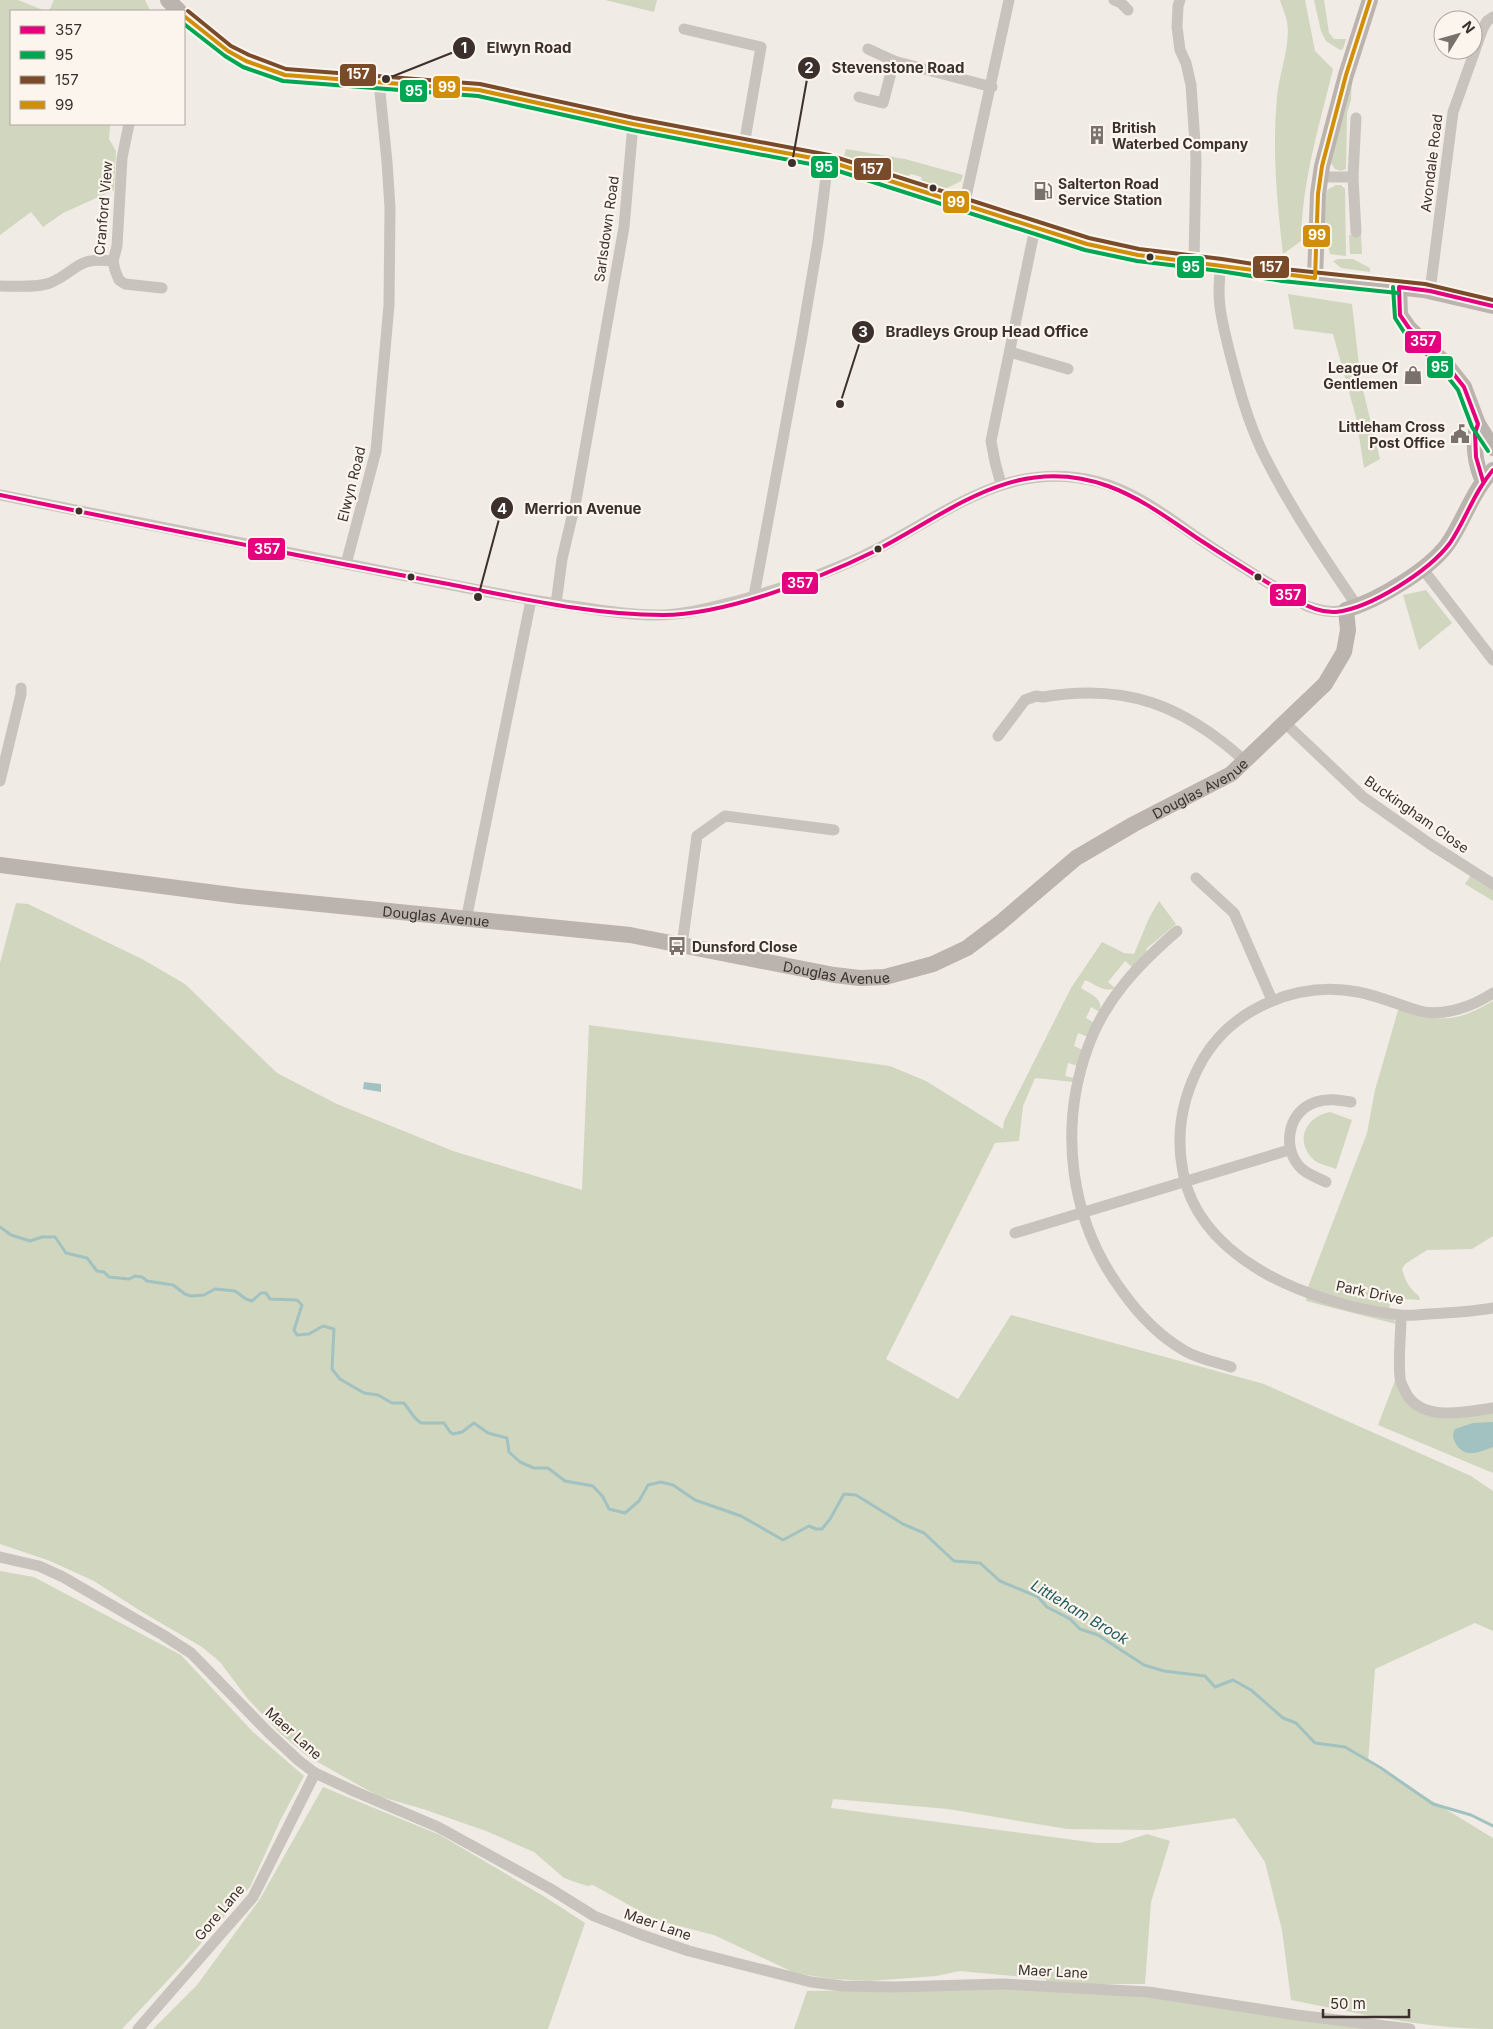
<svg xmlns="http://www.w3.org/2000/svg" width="1493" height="2029" font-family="Inter,sans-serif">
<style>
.green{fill:#d1d6bf}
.water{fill:#a1c2c1}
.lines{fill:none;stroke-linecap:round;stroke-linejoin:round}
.stream{stroke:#a1c2c1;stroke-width:3}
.street{stroke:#c9c3be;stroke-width:11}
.secondary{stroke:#bab3ae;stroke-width:16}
.bus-1-casing{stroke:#fbf5ee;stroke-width:8}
.bus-2-casing{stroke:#fbf5ee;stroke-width:8}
.bus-3-casing{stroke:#fbf5ee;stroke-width:8}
.bus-4-casing{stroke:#fbf5ee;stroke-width:8}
.bus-1{stroke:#e5007d;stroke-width:4}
.bus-2{stroke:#00a651;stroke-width:4}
.bus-3{stroke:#7a4b2a;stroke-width:4}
.bus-4{stroke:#d18e09;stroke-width:4}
.bus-dot{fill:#3b302b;stroke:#fbf5ee;stroke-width:2}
.labels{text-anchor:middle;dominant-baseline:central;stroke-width:4.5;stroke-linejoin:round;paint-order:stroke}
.poi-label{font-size:14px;font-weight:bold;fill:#3b302b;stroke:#fbf5ee;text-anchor:start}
.street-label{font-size:14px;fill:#3b302b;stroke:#fbf5ee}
.water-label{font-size:15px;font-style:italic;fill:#1f5a5e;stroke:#fbf5ee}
.leader{fill:none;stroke:#3b302b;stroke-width:2}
.callout-dot{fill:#3b302b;stroke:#fbf5ee;stroke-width:2}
.mark-label{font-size:15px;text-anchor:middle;font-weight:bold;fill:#fff}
.callout-label{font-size:15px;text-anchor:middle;font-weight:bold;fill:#3b302b;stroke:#fbf5ee;stroke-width:4.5;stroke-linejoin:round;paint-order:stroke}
.line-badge{stroke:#fbf5ee;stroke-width:2}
.badge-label{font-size:14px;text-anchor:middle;font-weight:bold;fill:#fff}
</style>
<rect width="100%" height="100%" fill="#f0ebe5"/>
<g class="green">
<path d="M 0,0 L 18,0 L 45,11 L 11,11 L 11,124 L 110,124 L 109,139 L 116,151 L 114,190 L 63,213 L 43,227 L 31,212 L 0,235 Z"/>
<path d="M 54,0 L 145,0 L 150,10 L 49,11 Z"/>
<path d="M 605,0 L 657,0 L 654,12 Z"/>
<path d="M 1280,0 L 1305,0 L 1315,51 L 1333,69 C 1319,127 1302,181 1301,241 L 1283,254 C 1277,202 1272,150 1277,97 C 1279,74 1291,45 1287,22 C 1286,15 1282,7 1280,0 Z"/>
<path d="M 1314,0 L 1324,0 L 1329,33 L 1334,39 L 1346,39 L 1343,49 L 1340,50 L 1326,41 L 1321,31 Z"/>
<path d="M 1352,78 L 1351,100 L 1347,113 L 1346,169 L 1341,171 L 1335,169 L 1331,163 Z"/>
<path d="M 846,149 L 905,159 L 963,175 L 961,181 L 945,189 L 922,181 L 921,177 L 912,174 L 907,176 L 844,156 Z"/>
<path d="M 1336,185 L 1341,185 L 1345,189 L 1346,256 L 1330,254 C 1325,234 1323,211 1327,190 Z"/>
<path d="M 1361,234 L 1362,254 L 1350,254 L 1349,235 Z"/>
<path d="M 1338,259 L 1353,259 L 1370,268 L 1370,272 L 1341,268 L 1333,261 Z"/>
<path d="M 1288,294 L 1352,304 L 1361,382 L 1380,459 L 1364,468 L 1356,417 L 1333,334 L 1294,329 Z"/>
<path d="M 1426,590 L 1452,623 L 1419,650 L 1403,595 Z"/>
<path d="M 1471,875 L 1493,889 L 1493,901 L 1465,884 Z"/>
<path d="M 1159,901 L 1176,924 L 1146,949 L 1147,951 L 1132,967 L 1125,961 L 1108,982 L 1115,988 C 1104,993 1095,984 1085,980 L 1081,988 C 1092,995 1103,998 1100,1012 L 1091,1007 L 1086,1018 L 1094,1023 L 1088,1037 L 1078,1033 L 1074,1046 L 1083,1050 L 1078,1066 L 1068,1063 L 1065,1076 L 1074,1078 L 1074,1082 L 1035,1078 L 1023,1106 L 1019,1141 L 995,1143 L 886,1359 L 958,1399 L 1011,1315 L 1264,1384 L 1471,1476 L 1493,1491 L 1493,1631 L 1475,1623 L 1375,1669 L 1368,1762 L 1493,1838 L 1493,2029 C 1426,2029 1357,2013 1291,2000 L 1282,1930 L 1265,1862 L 1235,1818 L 1153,1830 L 1067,1829 L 948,1809 L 833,1799 L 831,1808 L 1097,1843 L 1120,1843 L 1147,1834 L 1170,1841 L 1151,1902 L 1145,1984 L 1046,1984 L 1046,1979 L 960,1971 L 936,1976 L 870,1981 L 832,1979 L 795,1973 L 714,1935 L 656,1920 L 593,1885 L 587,1886 L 564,1878 L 534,1852 L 486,1831 L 423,1809 L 378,1796 L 307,1756 L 280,1733 L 247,1698 L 220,1662 L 202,1647 L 142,1612 L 94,1581 L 50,1561 L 0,1544 L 0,963 L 16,903 L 28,904 L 142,959 L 185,984 L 277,1073 L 337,1104 L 453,1151 L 582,1190 L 589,1025 L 890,1066 L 926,1081 L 1003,1129 L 1004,1121 L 1071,988 L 1102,942 L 1124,953 L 1134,954 L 1149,918 Z"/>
<path d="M 1493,1001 L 1493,1236 L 1472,1249 L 1427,1250 L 1405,1264 L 1402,1269 C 1405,1281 1410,1289 1419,1296 L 1420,1300 L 1391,1298 L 1389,1309 L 1396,1324 L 1306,1301 L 1308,1287 L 1367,1133 L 1375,1090 L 1399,1007 C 1439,1023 1455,1023 1493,1001 Z"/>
<path d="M 1330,1112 L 1352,1120 L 1336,1169 C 1329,1166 1320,1165 1314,1160 C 1294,1141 1305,1117 1330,1112 Z"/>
<path d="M 1396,1378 L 1415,1409 L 1493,1412 L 1493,1473 L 1378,1425 Z"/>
<path d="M 0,1571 L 34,1577 L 181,1655 L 253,1732 L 304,1776 L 280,1821 L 250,1887 L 183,1964 L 122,2029 L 0,2029 Z"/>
<path d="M 323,1787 L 440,1835 L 545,1897 L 585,1923 L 548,2029 L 153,2029 L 197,1985 L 260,1899 Z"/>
<path d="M 1001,1988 L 1151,1996 L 1400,2029 L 794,2029 L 807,1991 Z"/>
</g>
<g class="water">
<path d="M 364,1082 L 381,1084 L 381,1092 L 363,1089 Z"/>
<path d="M 1493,1422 L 1493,1447 C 1481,1452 1464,1459 1456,1444 C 1453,1439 1452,1434 1455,1429 L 1473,1423 Z"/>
</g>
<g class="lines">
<path class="stream" d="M 0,1227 L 11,1235 L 30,1241 L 42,1237 L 55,1237 L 66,1253 L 87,1258 L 97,1271 L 104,1272 L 109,1277 L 129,1279 L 135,1276 L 142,1277 L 147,1281 L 173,1285 L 185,1294 L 191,1296 L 204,1295 L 215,1289 L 235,1291 L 246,1299 L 252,1301 L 261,1293 L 266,1293 L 270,1299 L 297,1300 L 302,1305 L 294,1330 L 297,1335 L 309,1334 L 323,1326 L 334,1329 L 332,1369 L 340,1379 L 364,1393 L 378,1395 L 392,1403 L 404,1403 L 415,1418 L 421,1423 L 444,1423 L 450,1432 L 453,1434 L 462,1432 L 474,1423 L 488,1433 L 507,1438 L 509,1452 L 520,1462 L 534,1468 L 548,1468 L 565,1481 L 593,1486 L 603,1497 L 609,1509 L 625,1513 L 639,1501 L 648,1485 L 661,1482 L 673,1485 L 695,1500 L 741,1516 L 783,1540 L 809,1526 L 816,1529 L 822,1529 L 830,1519 L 844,1494 L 856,1495 L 903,1524 L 924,1533 L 954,1561 L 980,1563 L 1000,1581 L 1038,1597 L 1047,1607 L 1070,1619 L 1080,1629 L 1098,1635 L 1144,1665 L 1164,1671 L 1205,1676 L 1215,1687 L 1233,1680 L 1251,1690 L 1283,1718 L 1296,1723 L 1315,1743 L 1345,1747 L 1381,1768 L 1433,1804 L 1471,1815 L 1493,1826"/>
<g class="street">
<path d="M 1114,0 L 1121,3 L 1128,10"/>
<path d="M 1180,0 L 1178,6 L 1177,27 L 1180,50 L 1186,63 L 1191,85 L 1196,158 L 1194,262"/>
<path d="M 684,29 L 761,47 L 744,145"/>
<path d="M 868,49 L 894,61 L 992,87"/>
<path d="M 859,97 L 883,103 L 894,61"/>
<path d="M 129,124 L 122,158 L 117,246 L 113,261 L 115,270 L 119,280 L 125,284 L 162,288"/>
<path d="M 1321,177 L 1353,177"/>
<path d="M 964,206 L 1009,0"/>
<path d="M 1356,232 L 1353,177 L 1356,118"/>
<path d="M 1221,265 C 1216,299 1221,317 1229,350 C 1238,385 1247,419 1262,451 C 1289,506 1323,556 1357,606"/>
<path d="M 0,286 C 15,286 36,288 50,283 C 80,270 74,257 113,261"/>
<path d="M 1430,291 L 1453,112 L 1483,28 L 1487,21 L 1493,17"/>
<path d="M 1010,352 L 1068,369"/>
<path d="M 1001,484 L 995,462 L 991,441 L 1035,228"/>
<path d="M 0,495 C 134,522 268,548 402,575 C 461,587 520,599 579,607 C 604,611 630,615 655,615 C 684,615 709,608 737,601 C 784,588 830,573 873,551 C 948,513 1008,458 1099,482 C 1137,492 1169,518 1201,540 C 1235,563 1271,585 1307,606 C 1321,611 1331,613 1346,610"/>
<path d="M 346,564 L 376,451 L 389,305 L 390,208 L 387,162 L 379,82"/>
<path d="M 1422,568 L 1493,660"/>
<path d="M 754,596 L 802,336 L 818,241 L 828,161"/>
<path d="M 556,604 L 562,559 L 576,500 L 624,227 L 633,124"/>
<path d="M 1285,723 L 1363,797 L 1430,844 L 1493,884"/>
<path d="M 998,736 L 1025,700 L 1036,696 L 1043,697 C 1126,683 1183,705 1245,761"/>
<path d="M 0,781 L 21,694 L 21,688"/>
<path d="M 1196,878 L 1234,913 L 1272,1000"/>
<path d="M 466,920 L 531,600"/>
<path d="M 1177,931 C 1139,964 1105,999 1088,1047 C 1058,1129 1070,1221 1122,1291 C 1139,1315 1159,1336 1185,1351 C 1199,1359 1215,1362 1231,1367"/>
<path d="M 682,945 L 697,836 L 725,816 L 834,830"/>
<path d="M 1493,993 C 1473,1006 1444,1017 1420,1011 C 1399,1005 1379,996 1358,992 C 1299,981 1234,1007 1203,1059 C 1183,1094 1175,1132 1183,1172 C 1191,1215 1222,1247 1258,1269 C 1297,1293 1354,1310 1400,1315 C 1409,1316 1419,1315 1428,1314 C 1450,1313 1471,1312 1493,1308"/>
<path d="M 1326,1182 C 1318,1178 1309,1175 1302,1169 C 1281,1150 1287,1111 1316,1102 C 1327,1098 1339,1100 1351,1102"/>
<path d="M 1015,1233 L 1289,1150"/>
<path d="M 1401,1316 C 1401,1336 1398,1357 1400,1377 C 1400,1382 1403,1387 1405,1391 C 1420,1423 1466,1412 1493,1408"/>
<path d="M 0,1557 L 39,1566 L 63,1577 L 163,1635 L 191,1653 L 269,1733 L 298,1760 L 315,1773 L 356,1792 L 438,1827 L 549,1888 L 594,1916 L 642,1935 L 689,1951 L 811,1982 L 843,1986 L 894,1987 L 1003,1984 L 1148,1992 L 1297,2015 L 1410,2029"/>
<path d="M 138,2029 L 253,1897 L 315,1773"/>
</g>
<g class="secondary">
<path d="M 168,0 L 179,11"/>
<path d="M 184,16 L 228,51 L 246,61 L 285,75 L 479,90 L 633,124 L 828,161 L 1087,244 L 1138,255 L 1221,265 L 1283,275 L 1424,290 L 1493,306"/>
<path d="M 1315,278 L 1318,194 L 1322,166 L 1346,75 L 1370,0"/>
<path d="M 1399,287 L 1400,315 L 1409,328 L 1445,363 L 1464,387 L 1478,424 L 1493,448"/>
<path d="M 1478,424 C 1472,442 1475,464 1483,481"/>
<path id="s1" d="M 0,865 L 239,896 L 630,935 L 834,975 L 860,978 L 885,977 L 933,964 L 967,948 L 1000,923 L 1076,858 L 1134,824 L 1231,774 L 1325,684 L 1344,652 L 1348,630 L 1346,610 C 1378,600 1434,568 1451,539 C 1465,517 1474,489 1493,470"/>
</g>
<g class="bus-1-casing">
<g id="bus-1">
<path d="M 1483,481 L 1476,457 L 1475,433 L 1478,424 L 1464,387 L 1445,363 L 1409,328 L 1400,315 L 1399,287 L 1430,291 L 1493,306"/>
<path d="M 0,495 C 144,525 288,554 432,581 C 508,595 585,615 663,615 C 724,615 818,579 873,552 C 950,513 1015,452 1108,486 C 1141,498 1169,519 1197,538 C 1229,559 1263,580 1296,600 C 1308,607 1322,613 1336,612 C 1371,608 1429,571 1450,543 C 1466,519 1474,492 1493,470"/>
</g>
</g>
<g class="bus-2-casing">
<g id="bus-2">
<path d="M 184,24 L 225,56 L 243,67 L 283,81 L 478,96 L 632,130 L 826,167 L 1085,250 L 1137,261 L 1220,271 L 1282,281 L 1398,293"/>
<path d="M 1393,287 L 1395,318 L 1404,332 L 1440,367 L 1458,390 L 1472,427 L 1488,451"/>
</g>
</g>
<g class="bus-3-casing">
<path id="bus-3" d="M 188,11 L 231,46 L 249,55 L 286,69 L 480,84 L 634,118 L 829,155 L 1089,238 L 1139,249 L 1222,259 L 1284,269 L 1425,284 L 1493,300"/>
</g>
<g class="bus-4-casing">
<path id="bus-4" d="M 184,16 L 228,51 L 246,61 L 285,75 L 479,90 L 633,124 L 828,161 L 1087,244 L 1138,255 L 1315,278 L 1318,194 L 1322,166 L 1346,75 L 1370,0"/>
</g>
<use href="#bus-1" class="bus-1"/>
<use href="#bus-2" class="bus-2"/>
<use href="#bus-3" class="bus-3"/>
<use href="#bus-4" class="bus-4"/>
</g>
<defs>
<g id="building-bare" transform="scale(1.5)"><path d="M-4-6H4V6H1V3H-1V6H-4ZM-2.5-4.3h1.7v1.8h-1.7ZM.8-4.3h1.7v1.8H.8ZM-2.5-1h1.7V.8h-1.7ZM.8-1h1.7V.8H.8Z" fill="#7a716c" stroke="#fbf5ee" stroke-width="2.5" paint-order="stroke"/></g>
<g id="fuel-bare" transform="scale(1.5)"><path d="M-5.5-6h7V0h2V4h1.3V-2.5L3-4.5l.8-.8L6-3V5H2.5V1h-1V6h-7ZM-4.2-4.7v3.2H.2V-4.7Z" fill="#7a716c" stroke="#fbf5ee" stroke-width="2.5" paint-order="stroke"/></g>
<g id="shop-bare" transform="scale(1.5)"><path d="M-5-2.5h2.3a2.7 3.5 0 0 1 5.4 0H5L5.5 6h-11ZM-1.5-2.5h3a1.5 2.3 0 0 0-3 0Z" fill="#7a716c" stroke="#fbf5ee" stroke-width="2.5" paint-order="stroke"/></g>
<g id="civic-bare" transform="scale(1.5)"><path d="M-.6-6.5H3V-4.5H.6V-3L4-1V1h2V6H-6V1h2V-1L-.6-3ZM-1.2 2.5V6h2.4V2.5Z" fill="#7a716c" stroke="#fbf5ee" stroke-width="2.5" paint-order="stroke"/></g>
<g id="bus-bare" transform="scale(1.5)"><path d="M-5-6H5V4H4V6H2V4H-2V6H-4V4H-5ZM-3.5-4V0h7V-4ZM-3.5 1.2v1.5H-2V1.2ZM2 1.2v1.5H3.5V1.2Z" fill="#7a716c" stroke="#fbf5ee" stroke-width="2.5" paint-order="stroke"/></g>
</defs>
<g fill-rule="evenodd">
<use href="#building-bare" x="1097" y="135"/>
<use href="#fuel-bare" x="1043" y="191"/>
<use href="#shop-bare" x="1413" y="375"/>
<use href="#civic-bare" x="1460" y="434"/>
<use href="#bus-bare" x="677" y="946"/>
</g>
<g class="bus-dot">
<circle cx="933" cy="188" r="4.5"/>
<circle cx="1150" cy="257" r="4.5"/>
<circle cx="79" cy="511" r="4.5"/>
<circle cx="878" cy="549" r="4.5"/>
<circle cx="411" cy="577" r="4.5"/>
<circle cx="1258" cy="577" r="4.5"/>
</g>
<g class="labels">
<g class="poi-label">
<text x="1112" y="127">British<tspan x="1112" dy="16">Waterbed Company</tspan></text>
<text x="1058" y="183">Salterton Road<tspan x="1058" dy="16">Service Station</tspan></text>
<text x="1398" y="367" text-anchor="end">League Of<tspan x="1398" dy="16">Gentlemen</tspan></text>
<text x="1445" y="426" text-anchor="end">Littleham Cross<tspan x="1445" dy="16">Post Office</tspan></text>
<text x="692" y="946">Dunsford Close</text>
</g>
<g class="street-label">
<text transform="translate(1431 163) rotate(-83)">Avondale Road</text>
<text transform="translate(103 208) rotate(-85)">Cranford View</text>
<text transform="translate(606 229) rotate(-82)">Sarlsdown Road</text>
<text transform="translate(351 484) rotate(-76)">Elwyn Road</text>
<text stroke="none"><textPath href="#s1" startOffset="1264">Douglas Avenue</textPath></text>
<text transform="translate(1417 814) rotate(35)">Buckingham Close</text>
<text stroke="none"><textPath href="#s1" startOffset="439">Douglas Avenue</textPath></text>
<text stroke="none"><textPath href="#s1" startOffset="844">Douglas Avenue</textPath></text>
<text transform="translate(1370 1292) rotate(12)">Park Drive</text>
<text transform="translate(294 1733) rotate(42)">Maer Lane</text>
<text transform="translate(219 1912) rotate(-50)">Gore Lane</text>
<text transform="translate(658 1924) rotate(19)">Maer Lane</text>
<text transform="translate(1053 1971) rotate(3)">Maer Lane</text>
</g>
<g class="water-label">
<text transform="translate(1080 1612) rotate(31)">Littleham Brook</text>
</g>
</g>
<path class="leader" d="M386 79L464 48M792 163L809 68M840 404L863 332M478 597L502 508"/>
<g class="callout-dot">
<circle cx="386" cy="79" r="5"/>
<circle cx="792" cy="163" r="5"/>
<circle cx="840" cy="404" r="5"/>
<circle cx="478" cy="597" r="5"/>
<circle cx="464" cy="48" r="12"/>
<circle cx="809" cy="68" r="12"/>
<circle cx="863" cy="332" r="12"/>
<circle cx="502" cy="508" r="12"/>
</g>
<g class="mark-label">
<text x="464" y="53">1</text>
<text x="809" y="73">2</text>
<text x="863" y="337">3</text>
<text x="502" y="514">4</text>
</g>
<g class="callout-label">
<text x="529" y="53">Elwyn Road</text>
<text x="898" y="73">Stevenstone Road</text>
<text x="987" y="337">Bradleys Group Head Office</text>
<text x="583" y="514">Merrion Avenue</text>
</g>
<g class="line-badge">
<rect x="339" y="63" width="38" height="24" rx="5" fill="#7a4b2a"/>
<rect x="432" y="75" width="29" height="24" rx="5" fill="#d18e09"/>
<rect x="399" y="79" width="29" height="24" rx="5" fill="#00a651"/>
<rect x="810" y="155" width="29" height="24" rx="5" fill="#00a651"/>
<rect x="853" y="157" width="39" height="24" rx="5" fill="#7a4b2a"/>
<rect x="942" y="190" width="28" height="24" rx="5" fill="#d18e09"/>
<rect x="1302" y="224" width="29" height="24" rx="5" fill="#d18e09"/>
<rect x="1252" y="255" width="38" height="24" rx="5" fill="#7a4b2a"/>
<rect x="1176" y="255" width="29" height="24" rx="5" fill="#00a651"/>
<rect x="1404" y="330" width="38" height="24" rx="5" fill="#e5007d"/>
<rect x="1426" y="355" width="28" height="24" rx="5" fill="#00a651"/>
<rect x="247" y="537" width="39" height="24" rx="5" fill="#e5007d"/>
<rect x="781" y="571" width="38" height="24" rx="5" fill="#e5007d"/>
<rect x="1269" y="583" width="38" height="24" rx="5" fill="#e5007d"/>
</g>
<g class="badge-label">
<text x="358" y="79">157</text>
<text x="447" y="92">99</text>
<text x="414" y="96">95</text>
<text x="824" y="172">95</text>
<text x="872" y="174">157</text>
<text x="956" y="207">99</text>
<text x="1317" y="240">99</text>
<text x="1271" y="272">157</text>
<text x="1191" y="272">95</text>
<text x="1423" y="346">357</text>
<text x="1440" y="372">95</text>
<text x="267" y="554">357</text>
<text x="800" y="588">357</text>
<text x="1288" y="600">357</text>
</g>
<rect x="10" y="10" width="175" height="115" fill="#fbf5ee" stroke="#aea6a0"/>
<rect x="20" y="26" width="25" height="8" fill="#e5007d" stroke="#aea6a0"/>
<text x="55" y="35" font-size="15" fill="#3b302b">357</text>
<rect x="20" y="51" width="25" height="8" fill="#00a651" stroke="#aea6a0"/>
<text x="55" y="60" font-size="15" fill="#3b302b">95</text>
<rect x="20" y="76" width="25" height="8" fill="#7a4b2a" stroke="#aea6a0"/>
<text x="55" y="85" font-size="15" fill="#3b302b">157</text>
<rect x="20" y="101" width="25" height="8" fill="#d18e09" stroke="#aea6a0"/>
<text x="55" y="110" font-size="15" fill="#3b302b">99</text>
<g transform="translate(1458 35) rotate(53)"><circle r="24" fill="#fbf5ee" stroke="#aea6a0"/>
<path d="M0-4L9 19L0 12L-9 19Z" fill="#7a716c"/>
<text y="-8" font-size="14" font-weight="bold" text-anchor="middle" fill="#3b302b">N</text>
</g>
<path d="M1323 2009v8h86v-8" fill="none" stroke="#3b302b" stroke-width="2.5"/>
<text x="1330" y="2009" font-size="15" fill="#3b302b" stroke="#fbf5ee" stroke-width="4" paint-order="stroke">50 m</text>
</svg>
